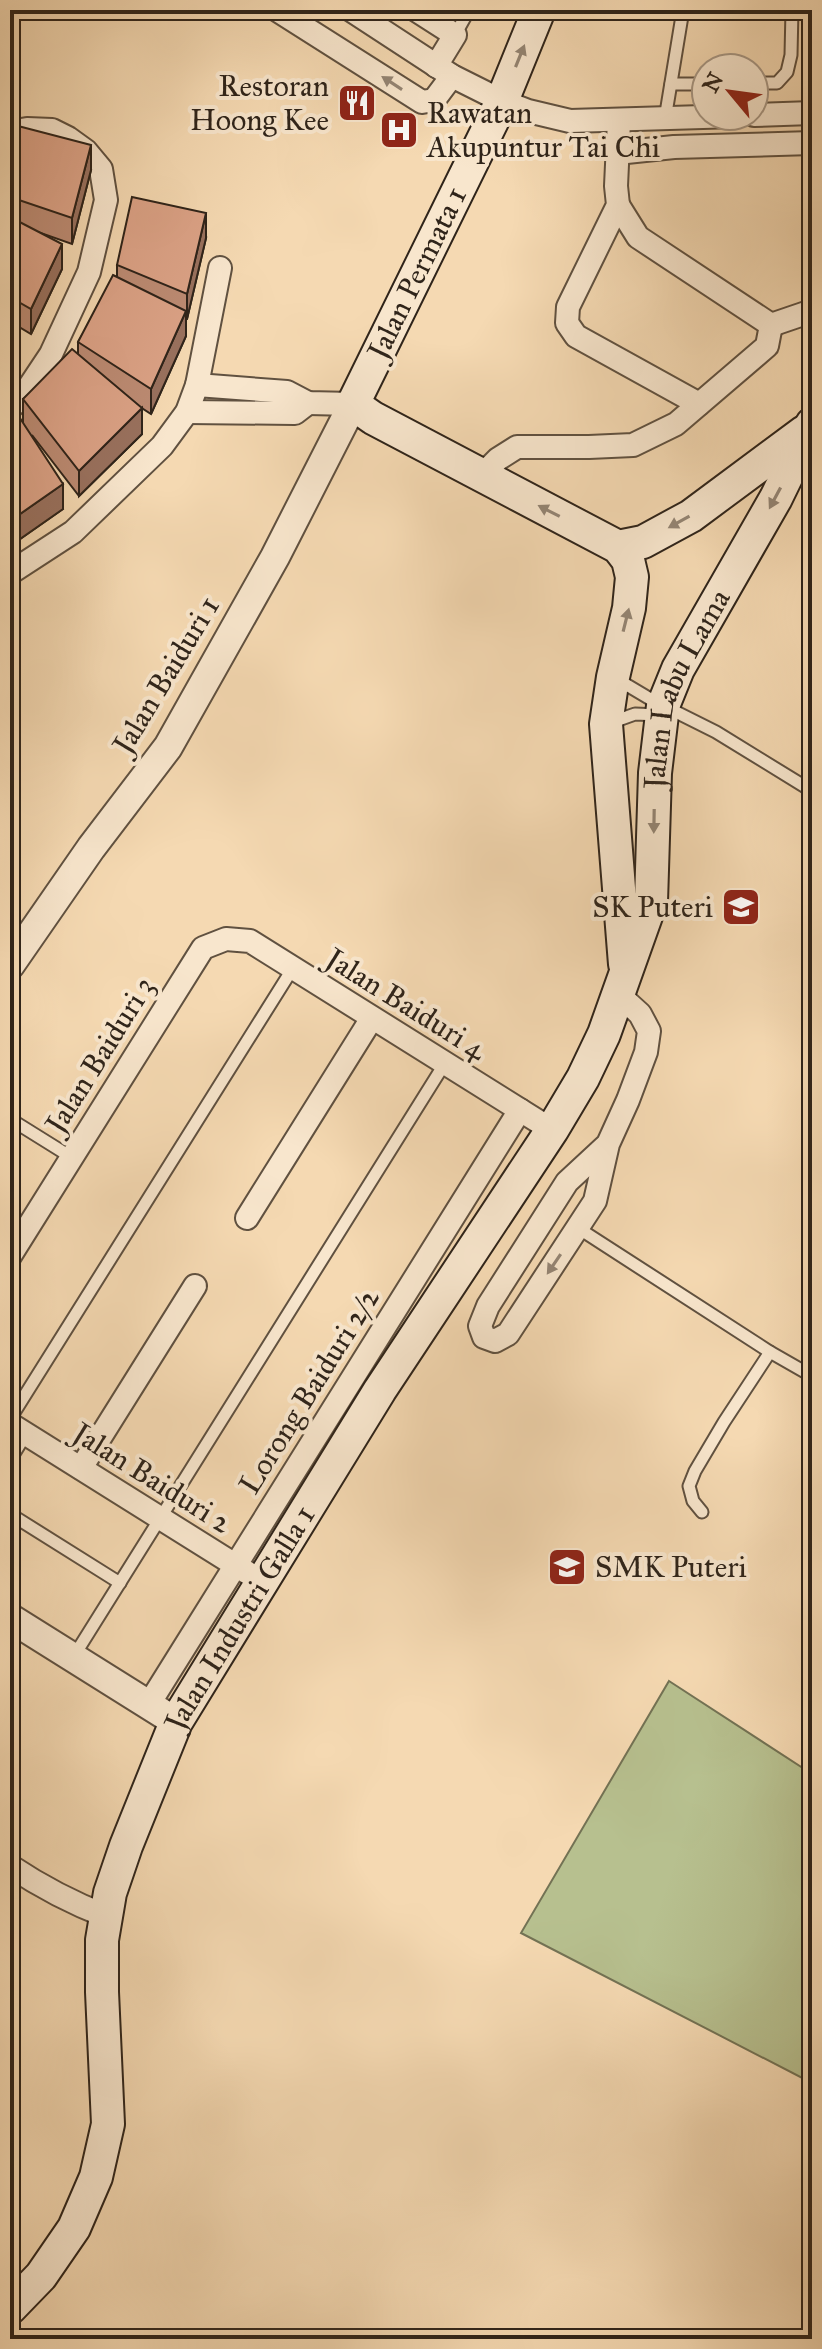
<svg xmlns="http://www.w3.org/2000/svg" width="822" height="2349" font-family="'IM FELL Great Primer',serif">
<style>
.green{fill:#b7c08f;stroke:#737254;stroke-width:2}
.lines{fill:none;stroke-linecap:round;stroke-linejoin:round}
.service-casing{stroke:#605140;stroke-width:15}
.minor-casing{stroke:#605140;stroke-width:26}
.tertiary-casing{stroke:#605140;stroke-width:32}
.secondary-casing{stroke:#2f241a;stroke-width:36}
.service{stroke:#f8e6cd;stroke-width:11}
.minor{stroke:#f8e6cd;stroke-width:22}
.tertiary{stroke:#f8e6cd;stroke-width:28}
.secondary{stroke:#f8e6cd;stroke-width:32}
.wall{fill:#bc8b73;stroke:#2f241a;stroke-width:2}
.shaded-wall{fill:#99715e;stroke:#2f241a;stroke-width:2}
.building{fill:#dba286;stroke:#2f241a;stroke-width:2}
.oneway{fill:#948574}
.labels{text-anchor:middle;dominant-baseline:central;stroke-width:8;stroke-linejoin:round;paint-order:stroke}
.poi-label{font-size:30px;fill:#2f241a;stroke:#f8e6cd;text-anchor:end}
.street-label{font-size:30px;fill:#2f241a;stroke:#f8e6cd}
</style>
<rect width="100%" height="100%" fill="#f5d9b2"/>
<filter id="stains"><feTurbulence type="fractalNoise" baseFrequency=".0025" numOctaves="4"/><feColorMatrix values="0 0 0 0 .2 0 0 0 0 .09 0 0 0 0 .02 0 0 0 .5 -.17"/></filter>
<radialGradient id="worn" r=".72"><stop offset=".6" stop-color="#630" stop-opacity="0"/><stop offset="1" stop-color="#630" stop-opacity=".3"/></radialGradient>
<path class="green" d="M 669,1681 L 812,1774 L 812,2083 L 521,1933 Z"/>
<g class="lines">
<g class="service-casing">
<g id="service">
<path d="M 455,35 L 469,10"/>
<path d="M 754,83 L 777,83 L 787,72 L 791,55 L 792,10"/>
<path d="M 671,84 L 706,84"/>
<path d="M 665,119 L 683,10"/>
<path d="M 615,678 L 652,700 L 716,732 L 812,791"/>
<path d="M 610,723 L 635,714 L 659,715"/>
<path d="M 10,1119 L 71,1157"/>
<path d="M 578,1228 L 770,1352 L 812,1376"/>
<path d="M 10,1419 L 293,968"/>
<path d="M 10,1460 L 26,1434"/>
<path d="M 702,1512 L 693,1501 L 689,1486 L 695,1471 L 724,1422 L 770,1352"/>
<path d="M 10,1514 L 120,1583"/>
<path d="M 74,1656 L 445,1063"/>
</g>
</g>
<g class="minor-casing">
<g id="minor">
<path d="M 277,10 L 422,102 L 434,100 L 452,76"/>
<path d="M 351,10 L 452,76 L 502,101 L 528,111 L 570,121 L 736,116"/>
<path d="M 416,10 L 455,35 L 436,66"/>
<path d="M 754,115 L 812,113"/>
<path d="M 619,121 L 616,186 L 618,205 L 568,307 L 567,323 L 576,336 L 699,404"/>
<path d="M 10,132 L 27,129 L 52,130 L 68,138 L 86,151 L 101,169 L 106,200 L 89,272 L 51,354 L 23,396 L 10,408"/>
<path d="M 617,153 L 674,147 L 812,143"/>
<path d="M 771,325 L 812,311"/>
<path d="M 197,385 L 287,392 L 308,403 L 353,404"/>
<path d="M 187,412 L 295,413 L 308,403"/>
<path d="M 481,476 L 498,459 L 517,447 L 589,447 L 633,445 L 676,424 L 767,346 L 771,325 L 638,237 L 618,205"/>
<path d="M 10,573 L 73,532 L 162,446 L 187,412 L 197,385 L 220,268"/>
<path d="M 608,1144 L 567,1182 L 488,1306 L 480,1326 L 484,1337 L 495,1341 L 508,1334 L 595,1201 L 608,1144 L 628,1100 L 646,1052 L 649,1031 L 640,1014 L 618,994"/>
<path d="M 247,1218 L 372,1018"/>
<path d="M 10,1256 L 203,948 L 226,939 L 250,941 L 552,1130"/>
<path d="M 10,1424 L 248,1573"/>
<path d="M 81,1468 L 195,1286"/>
<path d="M 149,1704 L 520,1110"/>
<path d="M 10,1866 C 40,1886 72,1903 106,1916"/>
</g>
</g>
<g class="tertiary-casing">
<g id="tertiary">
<path d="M 10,965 L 91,848 L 168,747 L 275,557 L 353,404"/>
<path d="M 10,1618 L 176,1722"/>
</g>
</g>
<g class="secondary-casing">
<g id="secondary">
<path d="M 539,10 L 502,101 L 353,404 L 373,418 L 618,547 L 628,560 L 632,577 L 629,608 L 613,677 L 606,724 L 625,964"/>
<path d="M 618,547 L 643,542 L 691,516 L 804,432"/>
<path id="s1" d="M 10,2308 L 41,2276 L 74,2228 L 96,2177 L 108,2124 L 102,1992 L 102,1940 L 110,1893 L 126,1846 L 176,1722 L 380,1390 L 552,1130 L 583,1078 L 604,1034 L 651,902 L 655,773 L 663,706 L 678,669 L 776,498 L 812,424"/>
</g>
</g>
<use href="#service" class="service"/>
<use href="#minor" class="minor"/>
<use href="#tertiary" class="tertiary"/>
<use href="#secondary" class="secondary"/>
</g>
<g class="wall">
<path d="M 10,155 L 91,170 L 72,244 L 41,233 L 62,269 L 31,334 L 14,324 L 19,353 L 10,362 Z"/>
<path d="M 206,238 L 187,319 L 186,319 L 186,336 L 151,414 L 140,407 L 142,434 L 79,496 L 32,435 L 63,509 L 10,546 L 10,413 L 23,422 L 23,399 L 78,354 L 78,342 L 117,277 L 117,265 Z"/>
</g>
<g class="shaded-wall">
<path d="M 91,145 L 91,170 L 72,244 L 72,218 Z"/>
<path d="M 206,213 L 206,238 L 187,319 L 187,294 Z"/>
<path d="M 62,244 L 62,269 L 31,334 L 31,309 Z"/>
<path d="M 186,311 L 186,336 L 151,414 L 151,389 Z"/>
<path d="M 19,328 L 19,353 L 10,362 L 10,336 Z"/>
<path d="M 142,408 L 142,434 L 79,496 L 79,471 Z"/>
<path d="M 63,484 L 63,509 L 10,546 L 10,521 Z"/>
</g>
<g class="building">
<path d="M 18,126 L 91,145 L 72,218 L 10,197 L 10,155 Z"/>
<path d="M 132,197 L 206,213 L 187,294 L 117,265 Z"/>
<path d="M 10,217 L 62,244 L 31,309 L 10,297 Z"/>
<path d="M 113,275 L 186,311 L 151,389 L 78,342 Z"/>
<path d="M 10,322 L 19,328 L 10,336 Z"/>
<path d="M 72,349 L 142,408 L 79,471 L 23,399 Z"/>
<path d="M 14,409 L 63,484 L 10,521 L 10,413 Z"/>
</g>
<defs><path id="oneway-solid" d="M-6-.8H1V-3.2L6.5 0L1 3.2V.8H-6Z" transform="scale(2)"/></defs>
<g class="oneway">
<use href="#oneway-solid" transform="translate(520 56) rotate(-68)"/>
<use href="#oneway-solid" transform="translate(392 83) rotate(-147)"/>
<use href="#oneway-solid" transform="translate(775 498) rotate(118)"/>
<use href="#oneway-solid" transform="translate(549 511) rotate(-153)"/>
<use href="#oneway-solid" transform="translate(679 522) rotate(151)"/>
<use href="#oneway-solid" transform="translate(626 620) rotate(-76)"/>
<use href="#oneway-solid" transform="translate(654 821) rotate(91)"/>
<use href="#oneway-solid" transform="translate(554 1264) rotate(124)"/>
</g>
<defs>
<g id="restaurant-square" transform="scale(2)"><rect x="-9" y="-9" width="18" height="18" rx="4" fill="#8f2418" stroke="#f8e6cd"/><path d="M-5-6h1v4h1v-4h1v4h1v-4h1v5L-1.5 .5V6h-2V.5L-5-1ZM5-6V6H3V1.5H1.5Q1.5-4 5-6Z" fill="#fff"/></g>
<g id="hospital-square" transform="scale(2)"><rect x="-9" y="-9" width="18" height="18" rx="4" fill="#8f2418" stroke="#f8e6cd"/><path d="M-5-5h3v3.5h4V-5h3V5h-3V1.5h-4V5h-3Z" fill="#fff"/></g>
<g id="school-square" transform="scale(2)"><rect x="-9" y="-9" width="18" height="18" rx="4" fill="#8f2418" stroke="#f8e6cd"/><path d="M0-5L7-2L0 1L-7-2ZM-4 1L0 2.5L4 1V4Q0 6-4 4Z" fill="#fff"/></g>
</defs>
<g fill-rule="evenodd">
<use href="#restaurant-square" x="357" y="103"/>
<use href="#hospital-square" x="399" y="130"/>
<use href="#school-square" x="741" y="907"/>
<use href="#school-square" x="567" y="1567"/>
</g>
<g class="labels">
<g class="poi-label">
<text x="329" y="86">Restoran<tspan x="329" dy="34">Hoong Kee</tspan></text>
<text x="427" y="113" text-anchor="start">Rawatan<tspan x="427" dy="34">Akupuntur Tai Chi</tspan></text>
<text x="713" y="907">SK Puteri</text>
<text x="595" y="1567" text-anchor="start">SMK Puteri</text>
</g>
<g class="street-label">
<text transform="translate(417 273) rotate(-64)">Jalan Permata 1</text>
<text transform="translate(166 675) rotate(-59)">Jalan Baiduri 1</text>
<text stroke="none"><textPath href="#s1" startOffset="1798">Jalan Labu Lama</textPath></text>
<text transform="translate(406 1004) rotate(32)">Jalan Baiduri 4</text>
<text transform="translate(100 1055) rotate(-58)">Jalan Baiduri 3</text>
<text transform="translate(309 1391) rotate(-58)">Lorong Baiduri 2/2</text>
<text transform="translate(152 1478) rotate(32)">Jalan Baiduri 2</text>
<text stroke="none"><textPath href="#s1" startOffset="750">Jalan Industri Galla 1</textPath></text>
</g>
</g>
<rect width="822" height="2349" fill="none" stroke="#f5d9b2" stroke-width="40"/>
<rect x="12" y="12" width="798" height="2325" fill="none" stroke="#2f241a" stroke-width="4"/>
<rect x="20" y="20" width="782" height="2309" fill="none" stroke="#2f241a" stroke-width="2"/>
<g transform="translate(730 92) rotate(299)"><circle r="38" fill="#f8e6cd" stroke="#a89885" stroke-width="2"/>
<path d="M0-6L14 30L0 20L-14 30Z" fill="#8f2418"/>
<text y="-12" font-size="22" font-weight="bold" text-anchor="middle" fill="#2f241a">N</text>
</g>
<rect width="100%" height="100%" filter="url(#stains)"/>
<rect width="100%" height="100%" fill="url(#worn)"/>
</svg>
